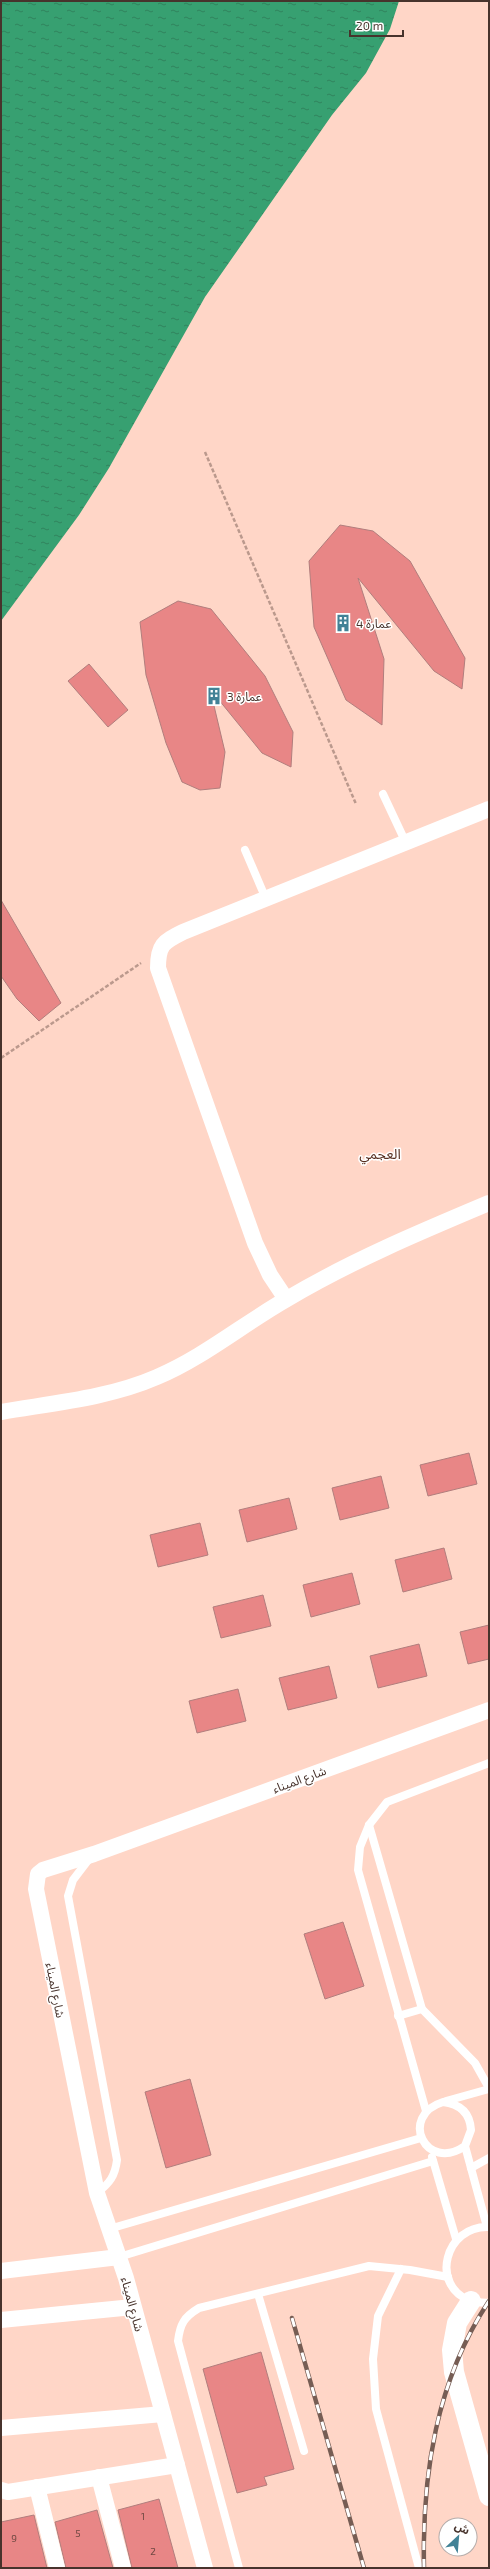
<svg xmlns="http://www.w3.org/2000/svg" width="490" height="2569" font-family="'Exo 2','Noto Sans Arabic',sans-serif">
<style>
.water{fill:url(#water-ripples)}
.building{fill:#e88686;stroke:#b17e7d}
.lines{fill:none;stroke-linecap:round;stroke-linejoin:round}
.path{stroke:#bb998d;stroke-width:2.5;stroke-dasharray:4 2;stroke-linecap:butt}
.service{stroke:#fff;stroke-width:8}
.minor{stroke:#fff;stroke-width:16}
.tertiary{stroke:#fff;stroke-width:20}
.rail-casing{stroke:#765d54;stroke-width:4.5}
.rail{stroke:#fff;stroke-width:3;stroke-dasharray:9;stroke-linecap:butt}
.labels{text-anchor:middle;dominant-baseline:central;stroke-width:3;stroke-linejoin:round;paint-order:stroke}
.number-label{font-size:10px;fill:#6f4842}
.poi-label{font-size:12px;fill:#47332c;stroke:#fff;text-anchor:start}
.street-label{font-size:12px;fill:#47332c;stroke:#fff}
.quarter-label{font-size:14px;fill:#572f21;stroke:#fff}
</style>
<defs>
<pattern id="water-ripples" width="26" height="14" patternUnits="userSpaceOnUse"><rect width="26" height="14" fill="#37a071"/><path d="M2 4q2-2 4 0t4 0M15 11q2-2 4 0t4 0" fill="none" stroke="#30835d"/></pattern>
</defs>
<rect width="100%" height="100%" fill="#ffd6c7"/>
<path class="water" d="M 1,1 L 399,1 L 390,29 L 366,73 L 332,115 L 205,297 L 109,468 L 79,515 L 1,621 Z"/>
<g class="building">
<path d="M 340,525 L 373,531 L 410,561 L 465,658 L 462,689 L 434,671 L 358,578 L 384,659 L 382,725 L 346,700 L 314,627 L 309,561 Z"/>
<path d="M 178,601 L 211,609 L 265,676 L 293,732 L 291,767 L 262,753 L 210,689 L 225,752 L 220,788 L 200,790 L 182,782 L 166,743 L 146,675 L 140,622 Z"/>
<path d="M 89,664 L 128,710 L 108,727 L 68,681 Z"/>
<path d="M 1,900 L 61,1003 L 39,1021 L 17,999 L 1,976 Z"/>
<path d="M 469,1453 L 477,1484 L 428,1496 L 420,1465 Z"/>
<path d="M 381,1476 L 389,1508 L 340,1520 L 332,1488 Z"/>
<path d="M 289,1498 L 297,1529 L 247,1542 L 239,1510 Z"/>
<path d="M 200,1523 L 208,1555 L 158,1567 L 150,1535 Z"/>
<path d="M 444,1548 L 452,1579 L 403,1592 L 395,1560 Z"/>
<path d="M 352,1573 L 360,1604 L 311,1617 L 303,1585 Z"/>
<path d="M 263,1595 L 271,1626 L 221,1638 L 213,1607 Z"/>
<path d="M 489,1625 L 489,1659 L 468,1664 L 460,1632 Z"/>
<path d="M 419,1644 L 427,1676 L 378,1688 L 370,1656 Z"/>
<path d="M 329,1666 L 337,1698 L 288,1710 L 279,1678 Z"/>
<path d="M 238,1689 L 246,1721 L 197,1733 L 189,1701 Z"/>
<path d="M 343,1922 L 364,1986 L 325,1999 L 304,1934 Z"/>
<path d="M 190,2079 L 211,2155 L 166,2168 L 145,2092 Z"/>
<path d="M 261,2352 L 294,2469 L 264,2477 L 267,2485 L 237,2493 L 203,2369 Z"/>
<path d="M 159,2499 L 178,2568 L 132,2568 L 118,2510 Z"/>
<path d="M 97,2510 L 113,2568 L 66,2568 L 55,2522 Z"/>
<path d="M 34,2515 L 47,2568 L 1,2568 L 1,2522 Z"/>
</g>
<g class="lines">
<g class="path">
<path d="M 205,452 L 356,804"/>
<path d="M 1,1058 L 141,963"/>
</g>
<g class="service">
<path d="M 383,794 L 406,843"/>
<path d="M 245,850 L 266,899"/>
<path d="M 369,1825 L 422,2009 L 475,2063 L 489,2088"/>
<path d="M 89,1859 L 73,1880 L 68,1896 L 117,2160 C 115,2176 110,2183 97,2193"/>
<path d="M 398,2016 L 422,2009"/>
<path d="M 446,2101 L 489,2089"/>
<path d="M 426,2111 L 358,1870 L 360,1847 L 369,1825 L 387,1802 L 489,1763"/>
<path d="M 465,2146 C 426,2173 398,2116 443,2102 C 460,2104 470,2113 471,2130 L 465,2146 L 487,2227"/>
<path d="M 432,2157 L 456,2239"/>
<path d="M 471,2168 L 489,2158"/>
<path d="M 489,2227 C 445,2225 429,2286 471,2301 C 476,2303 483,2302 489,2303"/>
<path d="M 109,2229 L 421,2138"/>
<path d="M 119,2257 L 433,2161"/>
<path d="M 401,2269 L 378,2316 L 373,2359 L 376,2409 L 419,2568"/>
<path d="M 258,2294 L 304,2451"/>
<path d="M 239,2568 L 178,2341 C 180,2324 184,2317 199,2308 L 369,2266 L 410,2270 L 448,2277"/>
</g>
<g class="minor">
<path d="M 286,1299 L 270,1275 L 255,1243 L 158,968 C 158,945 163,942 183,932 L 489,809"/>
<path d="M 1,1412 C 53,1403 109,1398 157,1377 C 204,1357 243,1324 287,1299 C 351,1261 420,1232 489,1203"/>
<path d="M 1,2271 L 119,2257"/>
<path d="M 1,2320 L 133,2307"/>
<path d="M 1,2428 L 163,2414"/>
<path d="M 99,2477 L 123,2568"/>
<path d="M 37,2487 L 57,2568"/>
<path d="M 1,2490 L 8,2492 L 177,2465"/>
<path d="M 205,2568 L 126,2278 L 97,2193 L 36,1889 L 38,1874 L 43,1870 L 94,1854 L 489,1710"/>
</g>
<path class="tertiary" d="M 471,2301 L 457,2323 L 452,2350 L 454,2372 L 489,2496"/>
<g class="rail-casing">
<g id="rail">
<path d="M 292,2318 L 364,2568"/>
<path d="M 424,2568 C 422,2475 436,2381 489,2301"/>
</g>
</g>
<use href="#rail" class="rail"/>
</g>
<defs>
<g id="building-bare" transform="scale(1.38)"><path d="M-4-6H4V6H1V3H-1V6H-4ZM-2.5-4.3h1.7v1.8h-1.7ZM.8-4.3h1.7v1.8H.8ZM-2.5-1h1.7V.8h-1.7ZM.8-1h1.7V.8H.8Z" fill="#428296" stroke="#fff" stroke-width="2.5" paint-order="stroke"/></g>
</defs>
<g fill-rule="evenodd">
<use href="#building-bare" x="343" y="623"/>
<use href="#building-bare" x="214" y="696"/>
</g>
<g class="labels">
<g class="number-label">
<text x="143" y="2516">1</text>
<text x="78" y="2533">5</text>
<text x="14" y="2538">9</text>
<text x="153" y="2551">2</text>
</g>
<g class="poi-label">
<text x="356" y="623">عمارة 4</text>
<text x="227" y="696">عمارة 3</text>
</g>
<g class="street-label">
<text transform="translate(299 1779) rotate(-20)">شارع الميناء</text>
<text transform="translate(56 1990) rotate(79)">شارع الميناء</text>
<text transform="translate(133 2304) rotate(75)">شارع الميناء</text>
</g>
<g class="quarter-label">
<text x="380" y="1153">العجمي</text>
</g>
</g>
<rect width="490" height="2569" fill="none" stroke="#47332c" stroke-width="4"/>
<g transform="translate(458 2537) rotate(26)"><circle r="19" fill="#ffffff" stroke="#b5adab"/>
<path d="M0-3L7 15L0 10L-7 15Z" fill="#428296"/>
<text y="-6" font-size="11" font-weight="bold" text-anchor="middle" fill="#47332c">ش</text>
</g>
<path d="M350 30v6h53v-6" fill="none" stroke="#47332c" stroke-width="2"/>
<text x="356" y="30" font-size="12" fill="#47332c" stroke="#ffffff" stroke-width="3" paint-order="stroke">20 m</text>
</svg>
